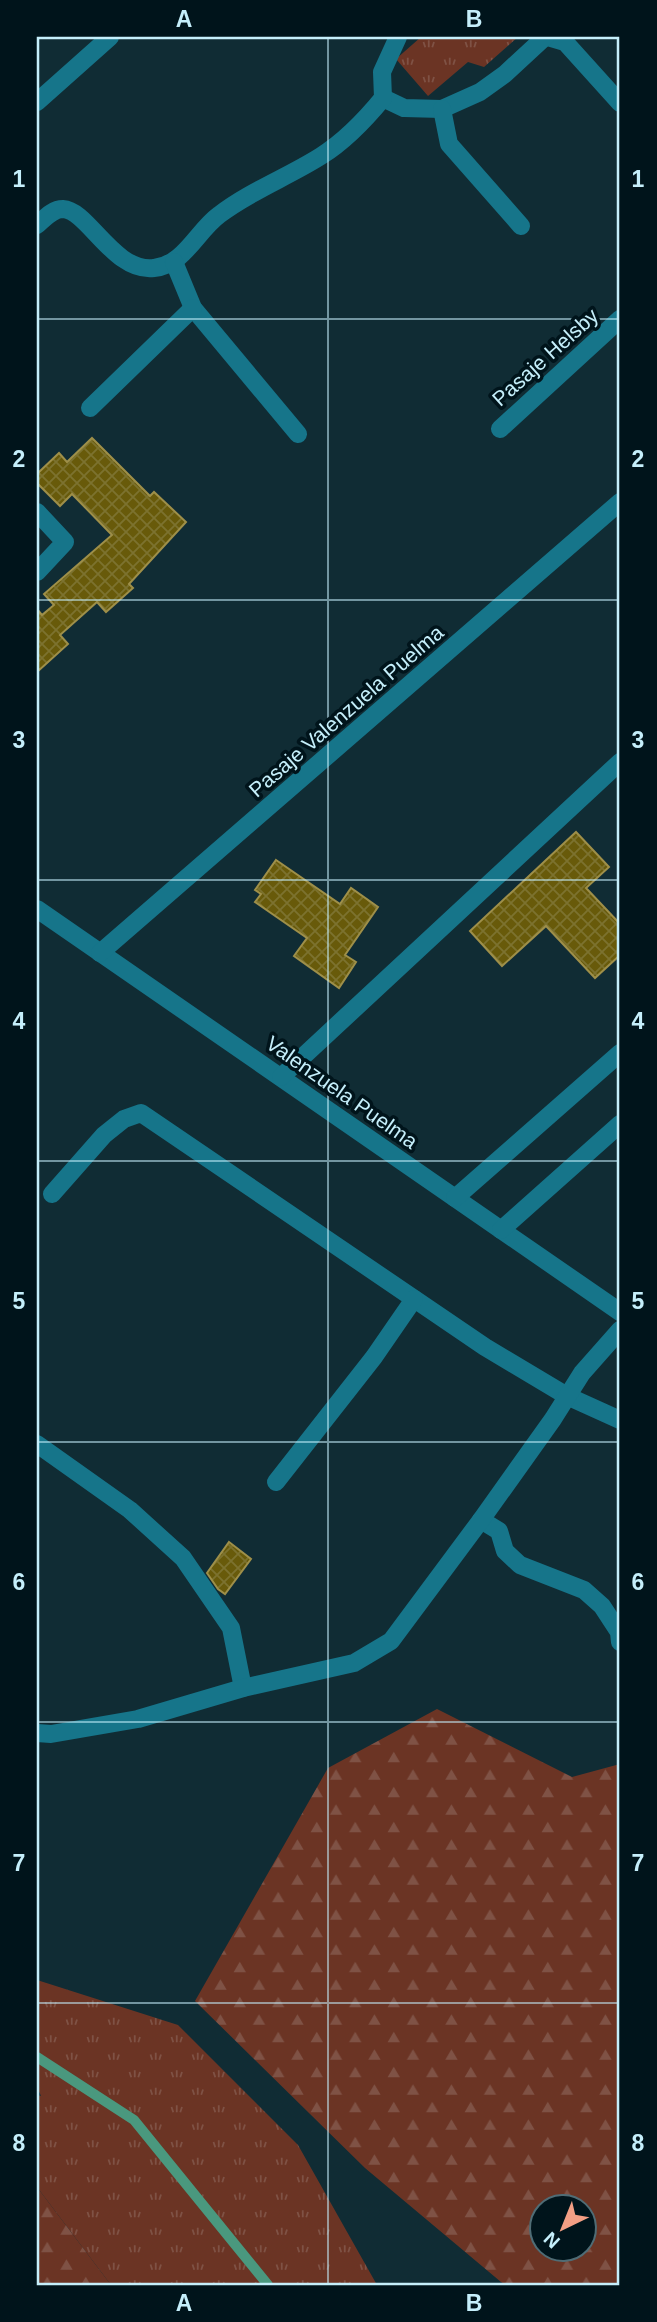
<svg xmlns="http://www.w3.org/2000/svg" width="657" height="2322" font-family="Arial,sans-serif">
<style>
.grass{fill:url(#grass-tufts)}
.forest{fill:url(#forest-firs);fill-rule:evenodd}
.lines{fill:none;stroke-linecap:round;stroke-linejoin:round}
.stream{stroke:#4a987e;stroke-width:10}
.building{fill:url(#building-cross-hatch);stroke:#9e8f49;stroke-width:2}
.minor{stroke:#16758a;stroke-width:18}
.grid{fill:none;stroke:#c5effb;stroke-width:2;stroke-opacity:0.55}
.labels{text-anchor:middle;dominant-baseline:central;stroke-width:7;stroke-linejoin:round;paint-order:stroke}
.street-label{font-size:21px;fill:#c5effb;stroke:#00141b}
.neatline{fill:none;stroke:#c5effb;stroke-width:2.5}
.grid-label{font-size:23px;text-anchor:middle;font-weight:bold;fill:#c5effb}
</style>
<defs>
<pattern id="grass-tufts" width="24" height="20" patternUnits="userSpaceOnUse" patternTransform="scale(1.75)"><rect width="24" height="20" fill="#6b3424"/><path d="M3 7l-1-3M5 7V3M7 7l1-3M15 17l-1-3M17 17v-4M19 17l1-3" fill="none" stroke="#7f5245"/></pattern>
<pattern id="forest-firs" width="22" height="20" patternUnits="userSpaceOnUse" patternTransform="scale(1.75)"><rect width="22" height="20" fill="#6b3424"/><path d="M5 1l3.5 6h-7zM16 11l3.5 6h-7z" fill="#7f5245"/></pattern>
<pattern id="building-cross-hatch" width="8" height="8" patternUnits="userSpaceOnUse" patternTransform="scale(1.75)"><rect width="8" height="8" fill="#685a0a"/><path d="M0 0l8 8M0 8l8-8" fill="none" stroke="#7c722f"/></pattern>
</defs>
<rect width="100%" height="100%" fill="#102c34"/>
<g class="grass">
<path d="M 421,37 L 518,37 L 484,67 L 468,62 L 428,96 L 396,59 Z"/>
<path d="M 37,1980 L 178,2025 L 298,2145 L 377,2285 L 111,2285 L 37,2187 L 37,2095 L 41,2096 L 37,2087 Z"/>
</g>
<g class="forest">
<path d="M 437,1709 L 572,1777 L 620,1764 L 620,2285 L 506,2285 L 501,2282 L 365,2168 L 195,2001 L 328,1768 ZM 542,2206 L 584,2206 L 584,2248 L 542,2248 Z"/>
<path d="M 37,2187 L 111,2285 L 37,2285 Z"/>
</g>
<g class="lines">
<path class="stream" d="M 37,2057 L 134,2120 L 268,2285"/>
</g>
<g class="building">
<path d="M 92,438 L 150,496 L 154,492 L 186,522 L 129,584 L 133,588 L 106,612 L 97,602 L 60,635 L 68,644 L 37,672 L 37,609 L 42,615 L 54,605 L 44,594 L 112,535 L 72,494 L 60,506 L 37,483 L 37,474 L 59,453 L 67,462 Z"/>
<path d="M 576,832 L 609,867 L 586,888 L 620,924 L 620,955 L 595,978 L 546,926 L 502,966 L 470,931 Z"/>
<path d="M 276,860 L 340,904 L 351,888 L 378,907 L 345,955 L 356,962 L 339,988 L 294,956 L 307,938 L 255,902 L 261,894 L 255,890 Z"/>
<path d="M 229,1542 L 251,1559 L 225,1594 L 218,1589 L 207,1573 Z"/>
</g>
<g class="lines">
<g class="minor">
<path d="M 548,37 L 565,42 L 620,103"/>
<path d="M 383,98 L 404,108 L 442,109 L 480,92 L 505,74 L 545,37"/>
<path d="M 37,102 L 110,37"/>
<path d="M 442,109 L 449,144 L 521,226"/>
<path d="M 37,225 C 44,219 52,209 63,209 C 88,210 114,273 154,268 C 184,265 197,231 219,215 C 250,191 288,177 321,156 C 345,141 365,120 383,98 L 382,72 L 398,37"/>
<path d="M 174,262 L 193,308 L 298,434"/>
<path d="M 90,408 L 193,308"/>
<path d="M 500,429 L 620,319"/>
<path d="M 37,512 L 65,542 L 37,572"/>
<path d="M 37,909 L 620,1312"/>
<path d="M 100,953 L 620,502"/>
<path d="M 281,1077 L 620,762"/>
<path d="M 52,1194 L 104,1135 L 124,1119 L 141,1113 L 485,1347 L 567,1396 L 620,1420"/>
<path d="M 455,1198 L 620,1053"/>
<path d="M 501,1230 L 620,1124"/>
<path d="M 37,1444 L 130,1510 L 183,1558 L 231,1628 L 243,1688"/>
<path d="M 276,1482 L 374,1357 L 414,1299"/>
<path d="M 481,1520 L 499,1531 L 505,1551 L 520,1565 L 584,1590 L 602,1606 L 619,1632 L 620,1642"/>
<path d="M 37,1733 L 51,1734 L 138,1719 L 243,1688 L 354,1663 L 391,1641 L 481,1520 L 553,1419 L 582,1373 L 620,1330"/>
</g>
</g>
<path class="grid" d="M 328,37 L 328,2285M 37,319 L 620,319M 37,600 L 620,600M 37,880 L 620,880M 37,1161 L 620,1161M 37,1442 L 620,1442M 37,1722 L 620,1722M 37,2003 L 620,2003"/>
<g class="labels">
<g class="street-label">
<text transform="translate(545 357) rotate(-42)">Pasaje Helsby</text>
<text transform="translate(346 711) rotate(-41)">Pasaje Valenzuela Puelma</text>
<text transform="translate(342 1092) rotate(35)">Valenzuela Puelma</text>
</g>
</g>
<rect width="657" height="2322" fill="none" stroke="#00141b" stroke-width="77"/>
<g transform="translate(563 2228) rotate(223)"><circle r="33" fill="#00141b" stroke="#4f6c75" stroke-width="2"/>
<path d="M0-5L12 26L0 18L-12 26Z" fill="#f39f85"/>
<text y="-10" font-size="19" font-weight="bold" text-anchor="middle" fill="#c5effb">N</text>
</g>
<rect x="38" y="38" width="580" height="2246" class="neatline"/>
<g class="grid-label">
<text x="184" y="27">A</text>
<text x="474" y="27">B</text>
<text x="19" y="187">1</text>
<text x="638" y="187">1</text>
<text x="19" y="467">2</text>
<text x="638" y="467">2</text>
<text x="19" y="748">3</text>
<text x="638" y="748">3</text>
<text x="19" y="1029">4</text>
<text x="638" y="1029">4</text>
<text x="19" y="1309">5</text>
<text x="638" y="1309">5</text>
<text x="19" y="1590">6</text>
<text x="638" y="1590">6</text>
<text x="19" y="1871">7</text>
<text x="638" y="1871">7</text>
<text x="19" y="2151">8</text>
<text x="638" y="2151">8</text>
<text x="184" y="2311">A</text>
<text x="474" y="2311">B</text>
</g>
</svg>
